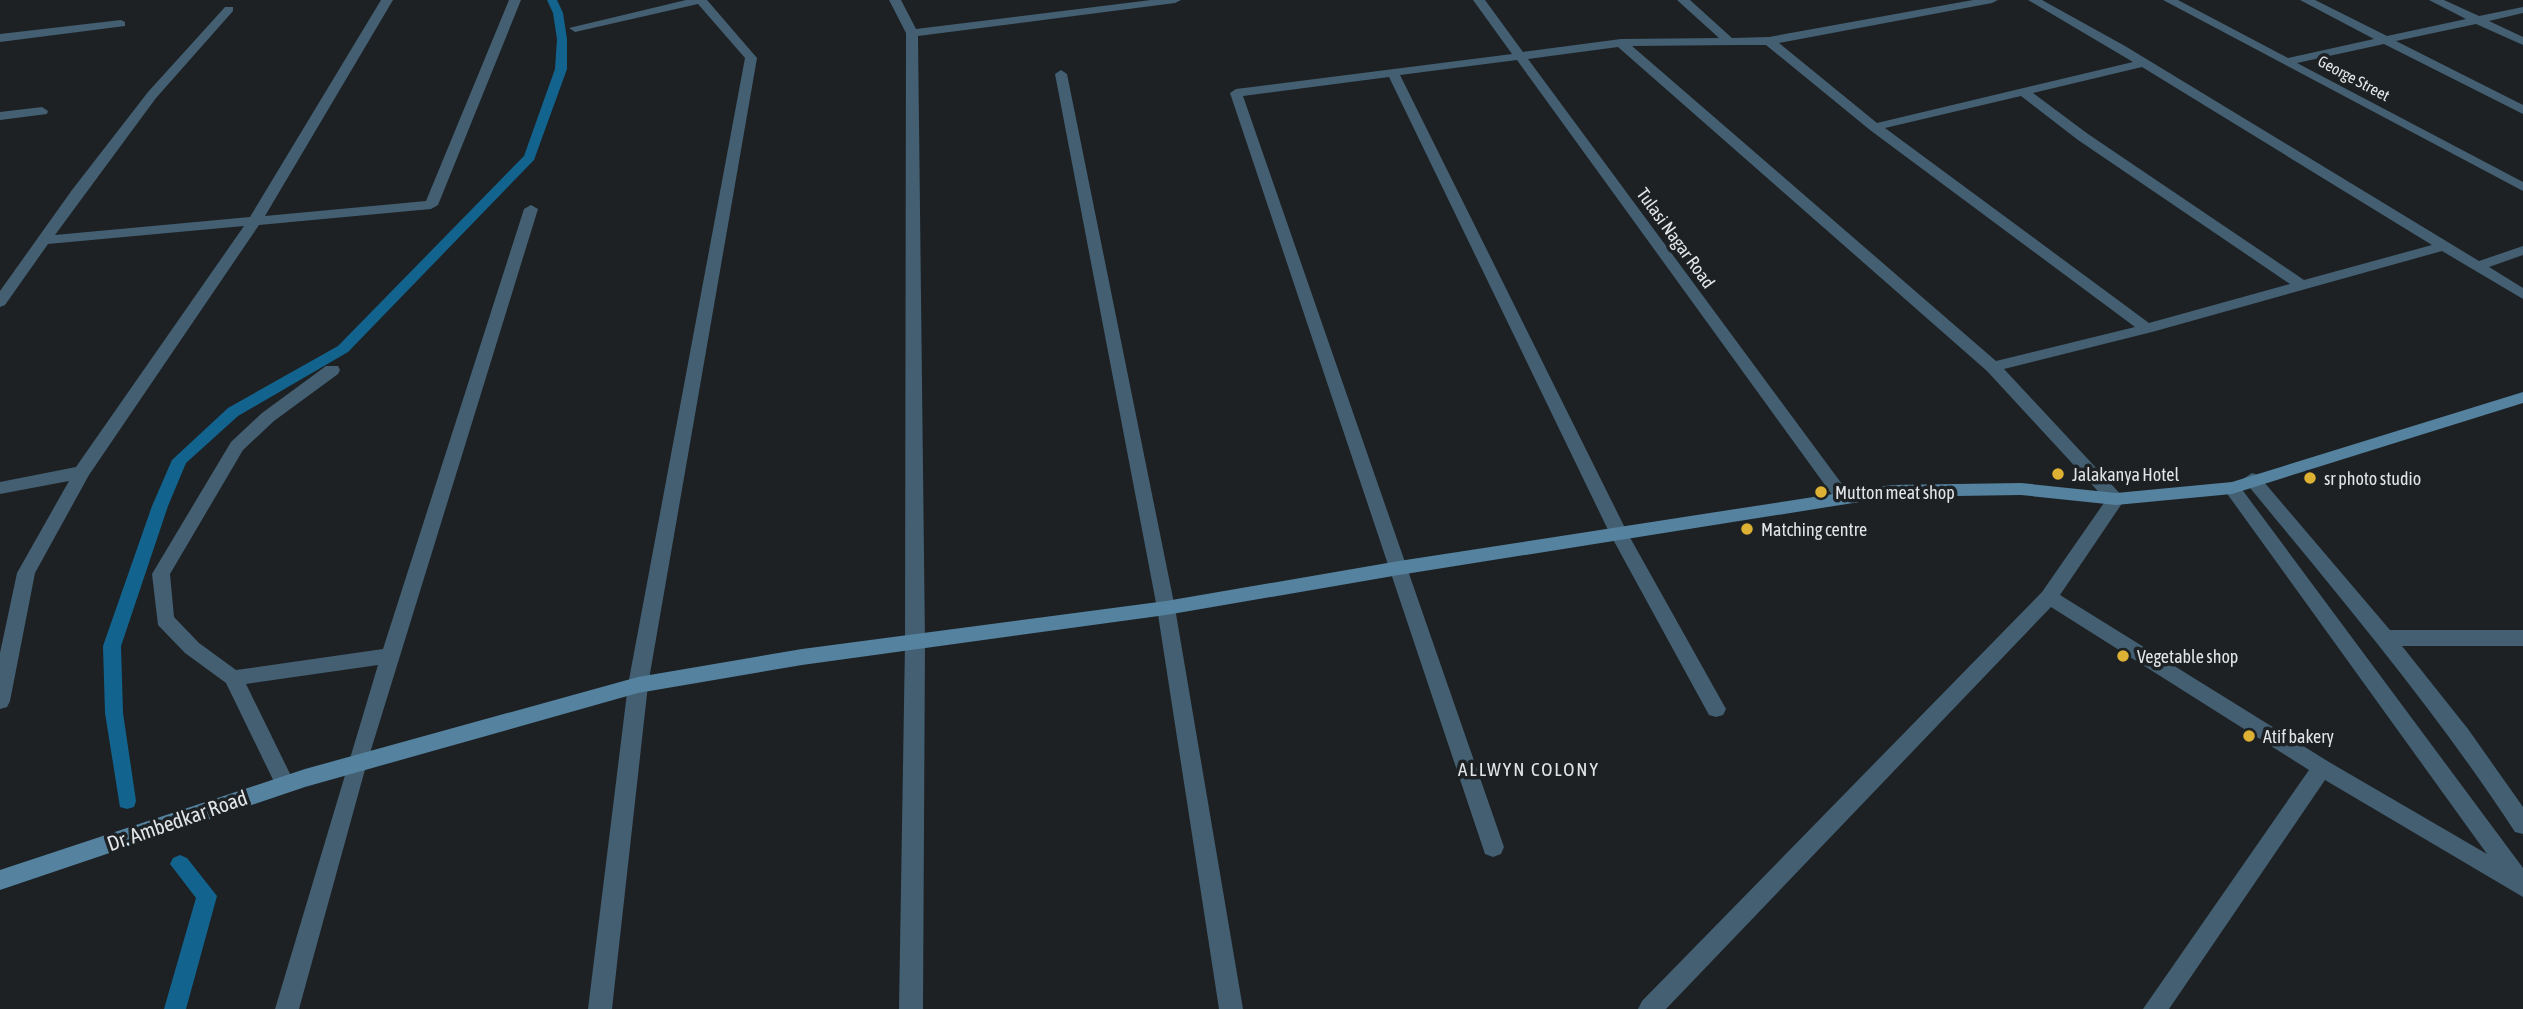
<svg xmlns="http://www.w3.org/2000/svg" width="2523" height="1009" font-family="'Asap Condensed',sans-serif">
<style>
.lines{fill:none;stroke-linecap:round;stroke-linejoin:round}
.stream{fill:#12648e;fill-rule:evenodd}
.street{fill:#435f71;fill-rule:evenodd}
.secondary{fill:#54829f;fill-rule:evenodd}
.poi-dot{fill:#ddb133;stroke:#1d2124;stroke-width:2.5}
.labels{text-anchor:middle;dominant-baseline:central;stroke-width:7;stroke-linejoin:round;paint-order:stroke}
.far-street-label{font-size:16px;fill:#e2e5e7;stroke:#1d2124}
.street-label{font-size:18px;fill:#e2e5e7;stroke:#1d2124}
.poi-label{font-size:18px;fill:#e2e5e7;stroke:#1d2124;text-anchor:start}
.neighbourhood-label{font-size:19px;letter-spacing:2px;fill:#e2e5e7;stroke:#1d2124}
.near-street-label{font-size:21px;fill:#e2e5e7;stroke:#1d2124}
</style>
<rect width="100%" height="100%" fill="#1d2124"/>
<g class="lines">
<g class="stream">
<path d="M 547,0 L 557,0 L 563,13 L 567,39 L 567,69 L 534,160 L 348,352 L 238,416 L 186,463 L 168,506 L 121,646 L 123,713 L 136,801 L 134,807 L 127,809 L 120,807 L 105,713 L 103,646 L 152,506 L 172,460 L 228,408 L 338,346 L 524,156 L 555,69 L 557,39 L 553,13 Z"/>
<path d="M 180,855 L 187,858 L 217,896 L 186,1009 L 164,1009 L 196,898 L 170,864 L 173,858 Z"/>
</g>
<g class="street">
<path d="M 381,0 L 393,0 L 265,216 L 426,201 L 509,0 L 521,0 L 438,205 L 431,209 L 259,225 L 89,475 L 35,573 L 10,701 L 7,707 L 0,709 L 0,653 L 17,573 L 69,481 L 0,494 L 0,482 L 76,467 L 244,226 L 48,244 L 5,305 L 0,307 L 0,291 L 72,190 L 148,92 L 225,7 L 233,7 L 233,11 L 156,98 L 55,235 L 250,217 Z"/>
<path d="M 686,0 L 707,0 L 757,58 L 648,685 L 612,1009 L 588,1009 L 628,685 L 745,58 L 698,4 L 575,32 L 569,28 Z"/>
<path d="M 889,0 L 901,0 L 916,29 L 1151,0 L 1181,0 L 1175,3 L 918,36 L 925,643 L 923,1009 L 899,1009 L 905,643 L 906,33 Z"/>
<path d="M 1473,0 L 1485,0 L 1523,52 L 1621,39 L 1719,38 L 1677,0 L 1690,0 L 1732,38 L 1769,37 L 1973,0 L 1998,0 L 1992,3 L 1779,43 L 1877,123 L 2133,62 L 2028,0 L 2042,0 L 2125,46 L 2479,261 L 2523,246 L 2523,255 L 2489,267 L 2523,288 L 2523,299 L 2442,251 L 2152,332 L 2004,369 L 2125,499 L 2060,595 L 2329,762 L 2487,854 L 2223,488 L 2226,484 L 2238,484 L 2523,868 L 2523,897 L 2325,780 L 2169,1009 L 2143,1009 L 2309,770 L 2051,607 L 1666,1009 L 1638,1009 L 1642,1001 L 2042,592 L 2106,500 L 1987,371 L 1618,47 L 1528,59 L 1853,499 L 1850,503 L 1838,503 L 1517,60 L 1400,75 L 1628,534 L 1726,709 L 1723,715 L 1716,717 L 1709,715 L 1610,534 L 1389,77 L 1243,96 L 1504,847 L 1501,854 L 1493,857 L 1485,854 L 1230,93 L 1236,89 L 1512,54 ZM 1736,45 L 1766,45 L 1870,130 L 2135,327 L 1996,361 L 1632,46 ZM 2142,67 L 2432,245 L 2304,280 L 2088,134 L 2033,93 ZM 2021,96 L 2078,140 L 2290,284 L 2149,323 L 1885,128 Z"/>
<path d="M 2163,0 L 2178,0 L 2288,58 L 2374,39 L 2300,0 L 2315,0 L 2387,36 L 2466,19 L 2429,0 L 2444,0 L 2479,16 L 2523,7 L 2523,13 L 2489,21 L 2523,37 L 2523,45 L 2476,24 L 2396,41 L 2523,105 L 2523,114 L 2384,44 L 2297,63 L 2523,182 L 2523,191 Z"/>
<path d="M 121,20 L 125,22 L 125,26 L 0,42 L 0,34 Z"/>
<path d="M 1061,70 L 1067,74 L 1175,608 L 1243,1009 L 1219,1009 L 1157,608 L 1055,74 Z"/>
<path d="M 42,107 L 48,111 L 47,114 L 0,120 L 0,112 Z"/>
<path d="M 531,205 L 538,209 L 366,766 L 299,1009 L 275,1009 L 378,665 L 246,684 L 295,784 L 292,790 L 285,793 L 278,790 L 226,683 L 185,653 L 158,625 L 152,574 L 231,442 L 262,413 L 326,366 L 338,366 L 340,370 L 338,374 L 274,421 L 243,450 L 170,574 L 174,617 L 199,643 L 236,670 L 383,649 L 524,209 Z"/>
<path d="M 2252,473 L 2258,475 L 2390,630 L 2523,630 L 2523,646 L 2402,646 L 2468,729 L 2523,807 L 2523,834 L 2515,832 C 2434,708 2340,597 2246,483 L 2243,479 Z"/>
</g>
<path class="secondary" d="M 2523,392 L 2523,403 L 2232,494 L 2116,505 L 2021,495 L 1891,497 L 1399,575 L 1166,615 L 802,665 L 638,693 L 305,787 L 0,890 L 0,870 L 305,769 L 638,677 L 802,649 L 1166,601 L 1399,561 L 1891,485 L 2021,483 L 2116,493 L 2232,482 Z"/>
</g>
<g class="poi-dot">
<circle cx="2058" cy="474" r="7"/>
<circle cx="2310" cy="478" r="7"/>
<circle cx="1821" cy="492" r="7"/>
<circle cx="1747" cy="529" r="7"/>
<circle cx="2123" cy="656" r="7"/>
<circle cx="2249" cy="736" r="7"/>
</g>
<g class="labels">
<g class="far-street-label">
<text transform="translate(2354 78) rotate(28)">George Street</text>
</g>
<g class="street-label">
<text transform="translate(1676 238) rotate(54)">Tulasi Nagar Road</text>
</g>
<g class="poi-label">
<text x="2072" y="474">Jalakanya Hotel</text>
<text x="2324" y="478">sr photo studio</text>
<text x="1835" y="492">Mutton meat shop</text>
<text x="1761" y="529">Matching centre</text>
<text x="2137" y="656">Vegetable shop</text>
<text x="2263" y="736">Atif bakery</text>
</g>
<g class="neighbourhood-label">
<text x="1529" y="769">ALLWYN COLONY</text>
</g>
<g class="near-street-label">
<text transform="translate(177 820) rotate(-19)">Dr. Ambedkar Road</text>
</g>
</g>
</svg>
